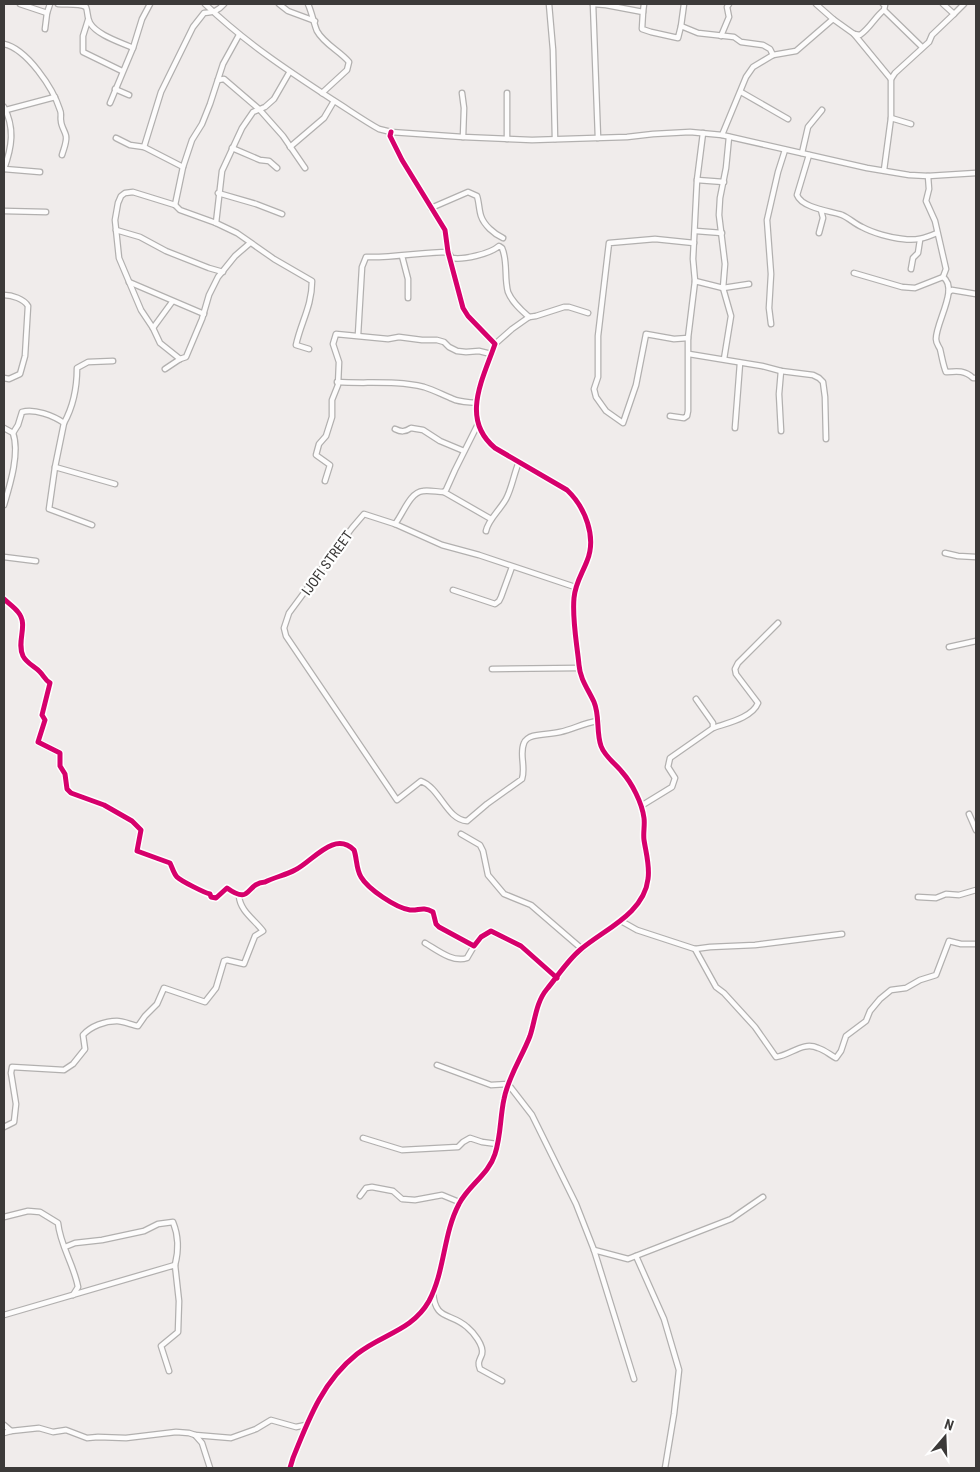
<svg xmlns="http://www.w3.org/2000/svg" width="980" height="1472" font-family="'Roboto Condensed',sans-serif">
<style>
.lines{fill:none;stroke-linecap:round;stroke-linejoin:round}
.street-casing{stroke:#b2b0af;stroke-width:7}
.street{stroke:#fdfcfc;stroke-width:4.5}
.cycleway-casing{stroke:#fff;stroke-width:8}
.cycleway{stroke:#d6006c;stroke-width:5}
.labels{text-anchor:middle;dominant-baseline:central;stroke-width:4.5;stroke-linejoin:round;paint-order:stroke}
.street-label{font-size:14px;fill:#3c3a39;stroke:#fff}
</style>
<rect width="100%" height="100%" fill="#f0eceb"/>
<g class="lines">
<g class="street-casing">
<g id="street">
<path d="M 20,4 L 47,13"/>
<path d="M 58,4 C 67,5 78,3 86,7 C 88,12 87,18 90,23 C 97,35 120,42 133,48 L 142,19 L 150,4"/>
<path d="M 205,4 C 246,43 287,70 333,100 C 349,110 363,120 379,129 L 391,132 L 463,137 L 532,140 L 627,137 L 653,134 L 690,132 L 722,135 L 867,168 L 909,175 L 928,176 L 976,173"/>
<path d="M 279,4 L 288,11 L 315,21"/>
<path d="M 308,4 C 312,13 314,24 317,31 C 324,44 340,51 349,62 L 347,70 L 322,93"/>
<path d="M 549,4 L 553,50 L 555,139"/>
<path d="M 593,4 L 606,5 L 643,12 L 642,29 L 651,32 L 678,38 L 681,26 L 698,33 L 734,37 L 741,42 L 763,45 L 770,49 L 773,55"/>
<path d="M 593,4 L 598,138"/>
<path d="M 816,4 L 833,19"/>
<path d="M 883,4 L 885,5 L 884,10 L 922,47"/>
<path d="M 643,12 L 644,4"/>
<path d="M 954,14 L 964,4"/>
<path d="M 88,20 L 83,36 L 83,52 L 122,71"/>
<path d="M 681,26 L 684,4"/>
<path d="M 45,29 L 47,13 L 50,4"/>
<path d="M 854,34 L 891,79"/>
<path d="M 721,36 L 729,17 L 727,7 L 729,4"/>
<path d="M 4,44 C 27,49 53,88 60,110 C 62,114 60,117 61,121 C 61,126 65,131 66,136 C 67,142 64,148 62,155"/>
<path d="M 218,80 L 224,79 L 259,109 L 283,136 L 305,168"/>
<path d="M 115,89 L 129,95"/>
<path d="M 741,92 L 788,119"/>
<path d="M 462,93 L 464,108 L 463,137"/>
<path d="M 110,103 L 133,48"/>
<path d="M 4,107 C 15,128 12,147 4,169"/>
<path d="M 6,110 L 55,97"/>
<path d="M 891,118 L 911,124"/>
<path d="M 722,135 L 746,77 L 753,67 L 773,55 L 796,51 L 833,19 L 854,34 L 860,35 C 870,28 875,17 884,10"/>
<path d="M 116,138 L 130,145 L 144,147 L 183,167"/>
<path d="M 507,139 L 507,93"/>
<path d="M 144,147 L 161,92 L 193,27 L 204,13 C 214,12 218,11 224,4"/>
<path d="M 290,147 L 324,118 L 334,101"/>
<path d="M 232,148 L 260,160 L 269,161 L 277,168"/>
<path d="M 802,153 L 808,127 L 822,110"/>
<path d="M 809,155 L 797,195 C 802,208 830,211 842,215 C 849,218 855,224 862,227 C 873,233 891,238 903,239 C 916,241 925,238 937,233"/>
<path d="M 4,169 L 40,172"/>
<path d="M 884,170 L 891,118 L 891,79 L 895,73 L 929,42 L 932,35 L 954,14 L 943,4"/>
<path d="M 697,180 L 724,182"/>
<path d="M 218,193 L 256,204 L 282,214"/>
<path d="M 175,205 L 183,167 L 192,140 L 202,124 L 210,104 L 223,64 L 239,35"/>
<path d="M 431,208 L 468,192 L 477,196 C 479,202 479,210 481,216 C 484,225 494,234 503,238"/>
<path d="M 4,211 L 46,212"/>
<path d="M 216,223 L 222,171 L 242,128 L 253,112 L 265,107 L 274,99 L 289,73"/>
<path d="M 116,230 L 140,237 L 166,251 L 209,268 L 223,272"/>
<path d="M 696,231 L 722,233"/>
<path d="M 819,233 L 823,218 L 821,210"/>
<path d="M 402,256 L 408,279 L 408,298"/>
<path d="M 911,269 L 913,258 L 918,253 L 920,240"/>
<path d="M 854,273 L 902,287 L 915,288 L 943,277 L 946,269 L 935,221 L 926,201 L 929,189 L 928,176"/>
<path d="M 943,277 C 959,288 936,322 936,339 C 936,343 938,345 940,349 C 942,357 943,365 946,372 C 957,371 965,370 973,378 L 976,378"/>
<path d="M 695,281 L 723,288 L 749,284"/>
<path d="M 129,282 L 204,314"/>
<path d="M 949,292 L 952,290 L 976,294"/>
<path d="M 4,295 C 12,295 24,299 28,306 L 25,356 L 20,374 L 9,379 L 4,378"/>
<path d="M 771,324 L 769,308 L 771,274 L 767,220 L 778,172 L 785,150"/>
<path d="M 153,328 L 172,302"/>
<path d="M 358,335 L 362,267 L 366,257 C 394,258 421,252 448,252 L 452,258 C 463,260 490,254 499,246 L 502,248 C 508,261 504,278 508,292 C 512,302 521,310 529,317"/>
<path d="M 688,338 L 674,339 L 646,334 L 636,385 L 623,423 L 606,411 L 596,397 L 594,389 L 598,377 L 598,336 L 609,243 L 655,239 L 694,243"/>
<path d="M 495,344 L 512,329 L 529,317 L 536,316 L 564,307 L 569,307 L 588,313"/>
<path d="M 689,354 L 762,366 L 781,371 L 813,375 L 819,378 L 823,382 L 825,397 L 826,439"/>
<path d="M 180,359 L 160,343 L 153,328 L 141,310 L 119,258 L 115,220 L 118,203 L 121,196 L 125,193 L 133,192 L 175,205 L 180,210 L 216,223 L 237,233 L 274,259 L 312,281 C 312,306 301,322 296,345 L 309,349"/>
<path d="M 724,359 L 731,316 L 723,288 L 725,264 L 719,215 L 720,198 L 726,168 L 729,137"/>
<path d="M 165,369 L 180,359 L 186,357 L 202,319 L 209,295 L 218,277 L 235,256 L 250,243"/>
<path d="M 781,371 L 779,394 L 781,431"/>
<path d="M 337,382 C 366,384 395,380 424,387 C 434,390 443,395 453,399 C 459,402 468,402 476,403"/>
<path d="M 670,416 L 684,418 L 687,416 L 688,411 L 688,338 L 695,281 L 693,259 L 697,180 L 703,133"/>
<path d="M 64,423 C 74,405 77,388 77,368 L 88,362 L 113,361"/>
<path d="M 4,428 L 13,433 C 20,453 10,485 4,505"/>
<path d="M 735,428 L 740,363"/>
<path d="M 395,429 C 401,432 405,432 411,428 L 423,430 L 440,441 L 464,451"/>
<path d="M 13,433 L 18,425 L 22,412 C 34,408 54,416 64,423 L 55,467 L 49,509 L 92,525"/>
<path d="M 55,467 L 115,484"/>
<path d="M 325,481 L 330,465 L 316,455 L 319,444 L 326,436 L 332,417 L 332,400 L 338,385 L 339,362 L 333,344 L 336,334 L 388,339 L 399,337 L 422,340 L 437,340 L 444,342 L 449,347 L 457,351 L 466,352 L 479,351 L 491,354"/>
<path d="M 444,492 L 491,519"/>
<path d="M 395,524 C 403,514 410,492 423,491 C 430,490 437,492 444,492 L 446,490 L 455,470 L 478,424"/>
<path d="M 486,531 C 488,520 500,510 506,499 C 512,488 514,473 519,462"/>
<path d="M 945,553 L 958,556 L 976,557"/>
<path d="M 4,557 L 36,561"/>
<path d="M 575,587 L 479,555 L 442,545 L 395,524 L 364,514 L 352,528 L 289,613 L 284,628 L 286,636 L 397,800 L 421,781 C 440,788 447,820 467,821 L 487,804 L 522,779 C 526,767 519,754 524,743 C 525,740 529,737 533,736 C 542,734 551,734 560,732 C 574,729 583,723 598,721"/>
<path d="M 453,590 L 495,604 L 499,601 L 501,597 L 512,567"/>
<path d="M 4,599 C 8,603 14,607 18,612 C 29,625 16,641 23,656 C 27,664 35,666 40,672 C 44,676 45,680 50,683 L 42,715 L 45,720 L 38,742 L 60,753 L 60,766 L 65,774 L 67,789 L 71,793 L 104,805 L 132,821 L 141,830 L 137,851 L 170,863 C 172,867 174,874 177,877 C 181,881 205,893 210,894 L 211,897 L 216,898 L 227,888 C 252,906 245,883 265,882 C 275,877 286,875 295,870 C 312,862 334,830 354,850 C 357,858 356,869 361,877 C 368,889 396,908 410,910 C 419,911 422,906 433,912 L 436,924 L 439,927 L 474,946 L 481,937 L 491,931 L 521,946 L 557,978"/>
<path d="M 949,647 L 976,641"/>
<path d="M 492,669 L 579,668"/>
<path d="M 713,728 C 727,723 752,718 758,703 L 736,674 L 735,669 L 738,663 L 778,623"/>
<path d="M 641,806 L 672,787 L 675,778 L 668,767 L 670,758 L 713,728 L 713,723 L 696,699"/>
<path d="M 969,814 L 976,830"/>
<path d="M 461,834 L 480,845 L 483,851 L 488,875 L 504,894 L 531,905 L 582,949"/>
<path d="M 918,897 L 936,898 L 946,894 L 959,895 L 976,890"/>
<path d="M 621,921 L 637,930 L 695,949 L 710,947 L 755,945 L 842,934"/>
<path d="M 425,943 C 437,950 453,963 467,958 L 474,946"/>
<path d="M 695,949 L 716,987 L 724,993 L 755,1027 L 776,1057 C 791,1055 803,1041 818,1048 C 825,1050 830,1055 836,1058 L 841,1051 L 846,1036 L 866,1021 L 870,1011 L 880,999 L 891,990 L 906,988 L 920,980 L 936,975 L 949,941 L 961,944 L 976,944"/>
<path d="M 437,1065 L 491,1085 L 508,1084 L 532,1115 L 576,1204 L 594,1250 L 634,1379"/>
<path d="M 4,1127 L 14,1122 L 16,1104 L 11,1073 L 12,1067 L 64,1070 L 73,1064 L 85,1049 L 83,1035 C 91,1026 105,1021 117,1021 C 123,1021 132,1025 138,1026 L 145,1016 L 157,1004 L 164,988 L 205,1002 L 216,988 L 224,961 L 227,960 L 244,964 L 255,936 L 263,931 C 255,920 240,911 239,896"/>
<path d="M 363,1138 L 402,1150 L 458,1147 L 463,1142 L 470,1138 L 482,1142 L 497,1144"/>
<path d="M 360,1196 L 366,1188 L 372,1187 L 393,1191 L 402,1199 L 415,1200 L 442,1195 L 459,1202"/>
<path d="M 4,1217 L 28,1211 L 40,1212 L 58,1223 C 60,1245 74,1265 78,1287 L 73,1295"/>
<path d="M 65,1247 L 75,1243 L 102,1240 L 144,1231 L 158,1224 L 173,1222 C 179,1237 179,1250 175,1265"/>
<path d="M 594,1250 L 628,1259 L 731,1219 L 763,1197"/>
<path d="M 636,1256 L 664,1319 L 679,1370 L 674,1414 L 665,1468"/>
<path d="M 433,1292 C 435,1321 450,1312 467,1327 C 473,1332 484,1345 482,1354 C 480,1360 477,1362 480,1369 L 502,1381"/>
<path d="M 4,1315 L 175,1265 L 179,1301 L 178,1332 L 161,1346 L 169,1371"/>
<path d="M 4,1425 L 11,1431 L 39,1428 L 53,1432 L 66,1430 L 87,1438 L 98,1437 L 126,1438 L 176,1432 L 189,1433 L 195,1435 L 202,1443 L 210,1468"/>
<path d="M 4,1433 L 11,1431"/>
<path d="M 195,1435 L 231,1438 L 256,1429 L 271,1420 L 296,1427 L 306,1425"/>
<path d="M 290,1468 L 293,1458 C 309,1418 323,1381 357,1354 C 382,1334 412,1331 429,1301 C 445,1271 443,1234 459,1204 C 468,1186 489,1174 495,1154 C 501,1136 500,1117 504,1099 C 508,1077 522,1057 530,1036 C 535,1021 536,1002 547,989 C 557,977 568,960 580,950 C 603,930 644,914 648,879 C 650,866 646,853 644,840 C 643,833 645,825 644,818 C 642,803 632,783 622,772 C 615,763 605,757 601,746 C 596,732 600,716 594,702 C 588,689 580,679 579,665 C 577,644 572,620 574,598 C 575,584 582,574 587,561 C 597,537 585,507 567,490 L 495,448 C 460,419 483,379 495,344 L 468,316 L 463,308 L 448,252 L 445,230 L 402,160 L 390,136 L 391,132"/>
</g>
</g>
<use href="#street" class="street"/>
<g class="cycleway-casing">
<g id="cycleway">
<path d="M 4,599 C 8,603 14,607 18,612 C 29,625 16,641 23,656 C 27,664 35,666 40,672 C 44,676 45,680 50,683 L 42,715 L 45,720 L 38,742 L 60,753 L 60,766 L 65,774 L 67,789 L 71,793 L 104,805 L 132,821 L 141,830 L 137,851 L 170,863 C 172,867 174,874 177,877 C 181,881 205,893 210,894 L 211,897 L 216,898 L 227,888 C 252,906 245,883 265,882 C 275,877 286,875 295,870 C 312,862 334,830 354,850 C 357,858 356,869 361,877 C 368,889 396,908 410,910 C 419,911 422,906 433,912 L 436,924 L 439,927 L 474,946 L 481,937 L 491,931 L 521,946 L 557,978"/>
<path d="M 290,1468 L 293,1458 C 309,1418 323,1381 357,1354 C 382,1334 412,1331 429,1301 C 445,1271 443,1234 459,1204 C 468,1186 489,1174 495,1154 C 501,1136 500,1117 504,1099 C 508,1077 522,1057 530,1036 C 535,1021 536,1002 547,989 C 557,977 568,960 580,950 C 603,930 644,914 648,879 C 650,866 646,853 644,840 C 643,833 645,825 644,818 C 642,803 632,783 622,772 C 615,763 605,757 601,746 C 596,732 600,716 594,702 C 588,689 580,679 579,665 C 577,644 572,620 574,598 C 575,584 582,574 587,561 C 597,537 585,507 567,490 L 495,448 C 460,419 483,379 495,344 L 468,316 L 463,308 L 448,252 L 445,230 L 402,160 L 390,136 L 391,132"/>
</g>
</g>
<use href="#cycleway" class="cycleway"/>
</g>
<g class="labels">
<g class="street-label">
<text transform="translate(327 563) rotate(-54)">IJOFI STREET</text>
</g>
</g>
<rect width="980" height="1472" fill="none" stroke="#3c3a39" stroke-width="10"/>
<g transform="translate(945 1437) rotate(19)" stroke="#ffffff" stroke-width="4" paint-order="stroke">
<path d="M0-4L9 19L0 12L-9 19Z" fill="#3c3a39"/>
<text y="-8" font-size="14" font-weight="bold" text-anchor="middle" fill="#3c3a39">N</text>
</g>
</svg>
